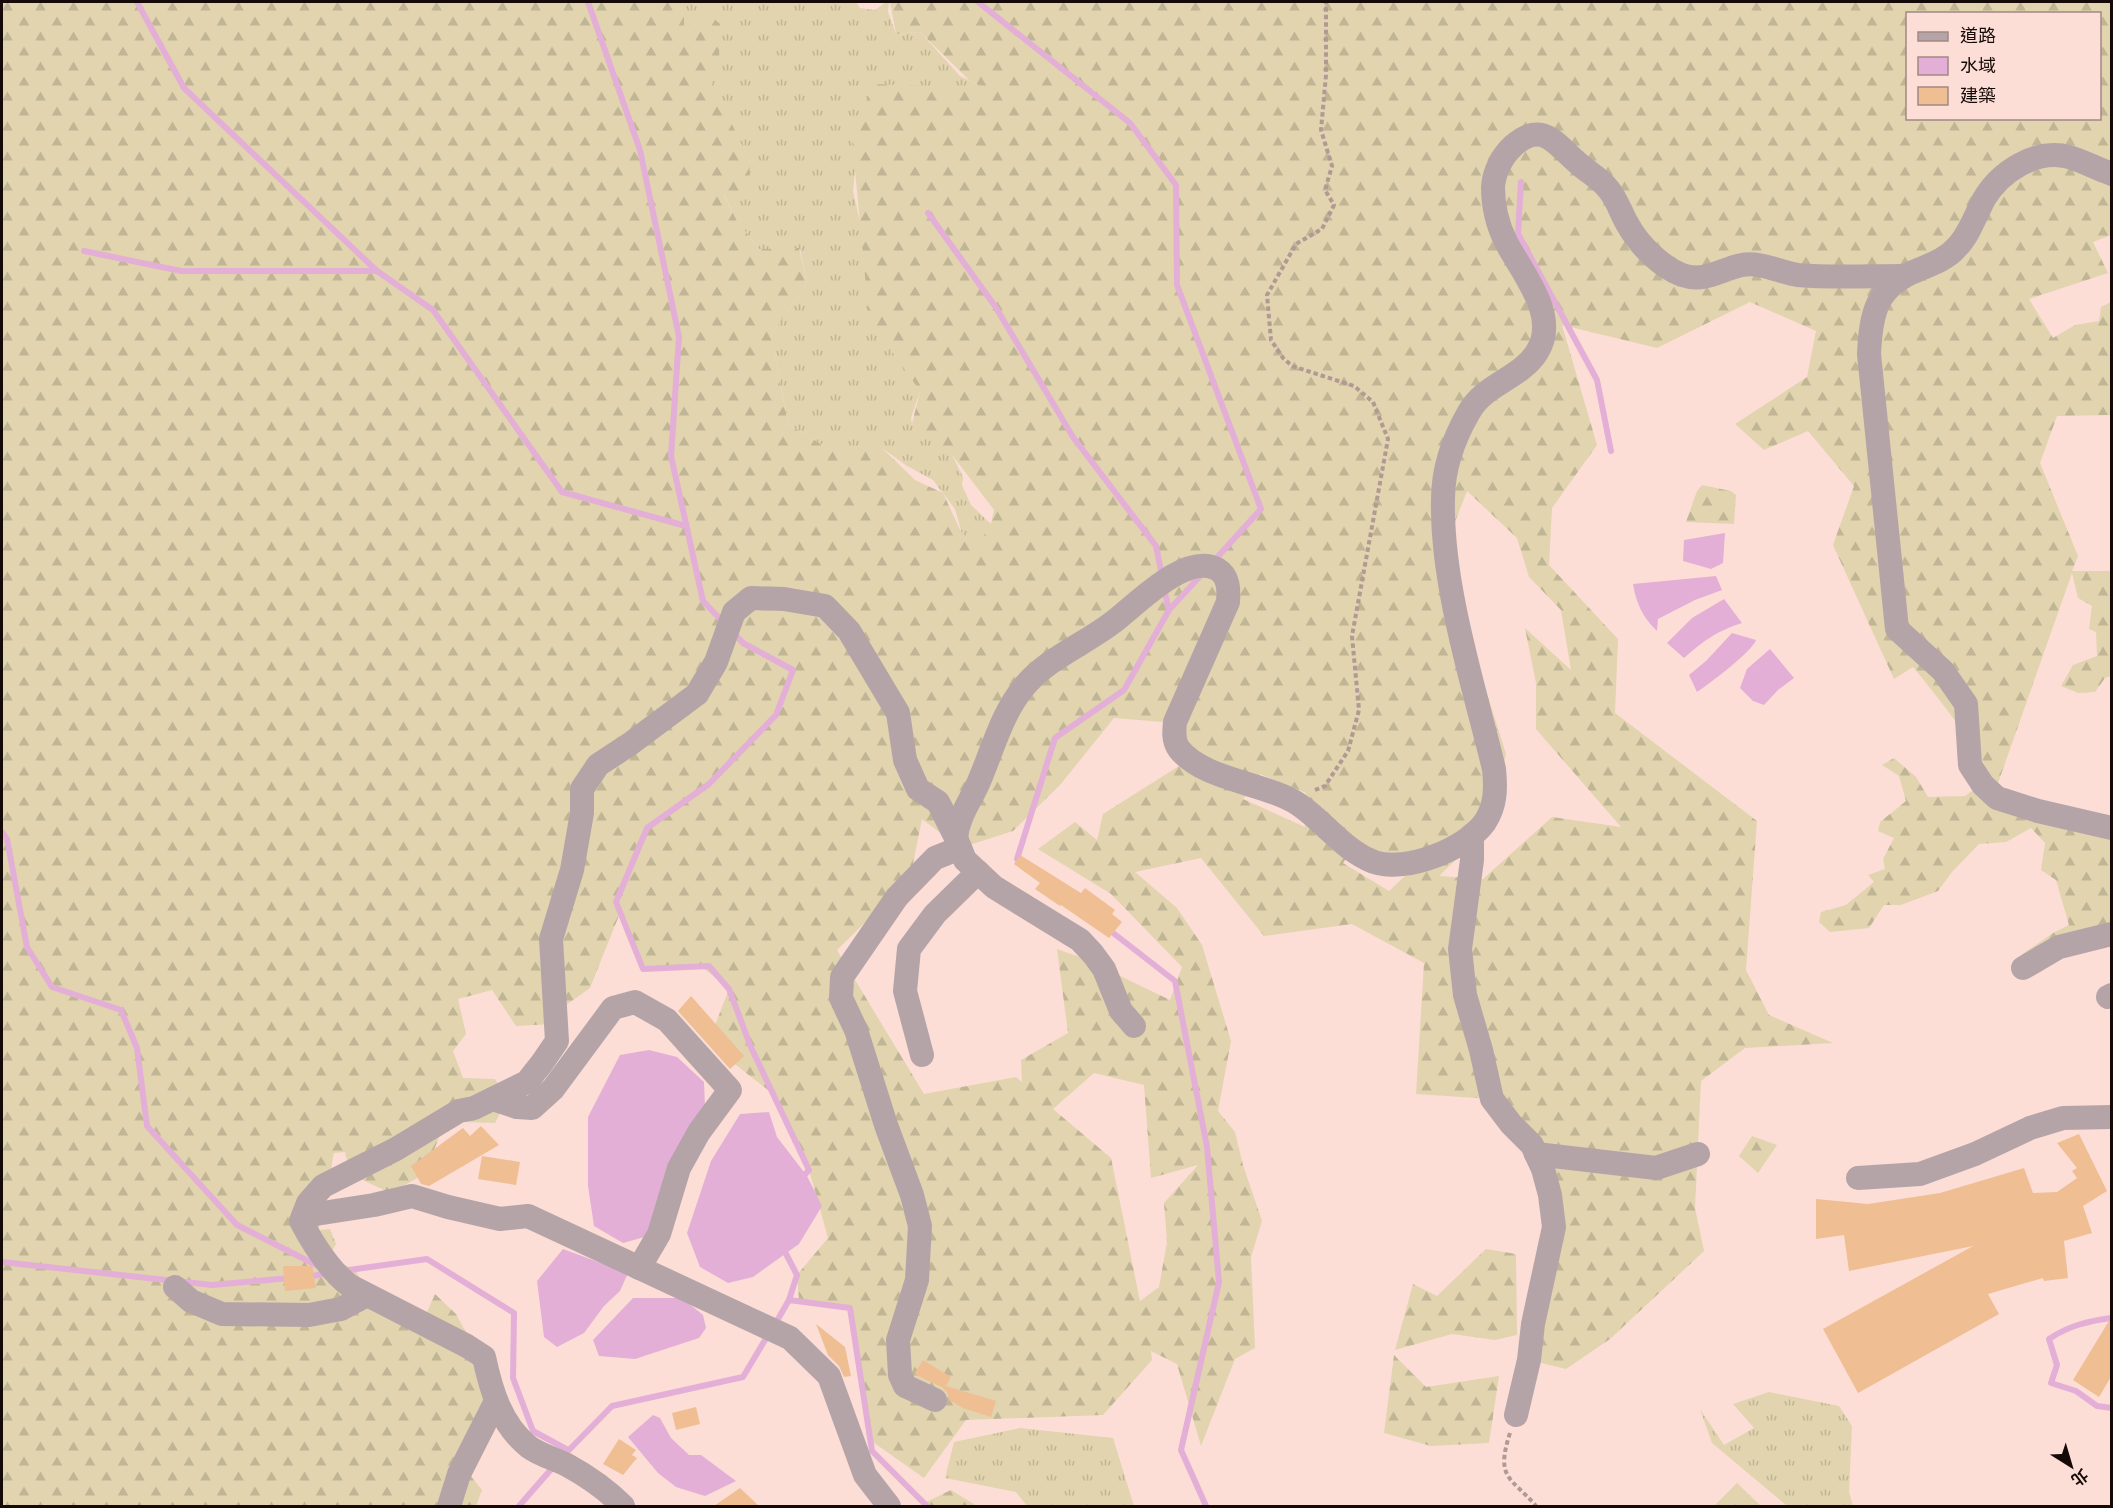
<svg xmlns="http://www.w3.org/2000/svg" width="2113" height="1508" font-family="'Times New Roman','Noto Sans TC',serif">
<style>
.grass{fill:url(#grass-tufts)}
.forest{fill:url(#forest-firs);fill-rule:evenodd}
.water{fill:#e3afd7}
.lines{fill:none;stroke-linecap:round;stroke-linejoin:round}
.stream{stroke:#e3afd7;stroke-width:6}
.building{fill:#efbe93}
.path{stroke:#b19994;stroke-width:4;stroke-dasharray:4.5 3;stroke-linecap:butt}
.minor{stroke:#b5a4a7;stroke-width:24}
</style>
<defs>
<pattern id="grass-tufts" width="24" height="20" patternUnits="userSpaceOnUse" patternTransform="scale(1.5)"><rect width="24" height="20" fill="#e1d4af"/><path d="M3 7l-1-3M5 7V3M7 7l1-3M15 17l-1-3M17 17v-4M19 17l1-3" fill="none" stroke="#c0b595"/></pattern>
<pattern id="forest-firs" width="22" height="20" patternUnits="userSpaceOnUse" patternTransform="scale(1.5)"><rect width="22" height="20" fill="#e1d4af"/><path d="M5 1l3.5 6h-7zM16 11l3.5 6h-7z" fill="#c0b595"/></pattern>
</defs>
<rect width="100%" height="100%" fill="#fcded7"/>
<g class="grass">
<path d="M 684,2 L 856,2 L 860,8 L 875,10 L 886,2 L 889,2 L 888,12 L 896,34 L 920,32 L 960,76 L 998,94 L 861,112 L 853,191 L 870,266 L 920,391 L 911,418 L 912,424 L 943,437 L 963,477 L 962,485 L 971,505 L 991,524 L 989,541 L 978,546 L 962,534 L 955,509 L 933,480 L 907,466 L 882,448 L 857,451 L 824,446 L 788,424 L 771,335 L 807,283 L 800,249 L 759,249 L 737,221 L 724,194 L 750,162 L 684,29 Z"/>
<path d="M 1769,1392 L 1839,1406 L 1852,1426 L 1849,1492 L 1853,1506 L 1787,1506 L 1712,1443 L 1700,1409 L 1724,1445 L 1754,1428 L 1733,1404 Z"/>
<path d="M 1020,1428 L 1113,1438 L 1134,1506 L 1027,1506 L 1016,1492 L 945,1478 L 954,1442 Z"/>
<path d="M 1737,1483 L 1761,1506 L 1714,1506 Z"/>
</g>
<g class="forest">
<path d="M 2,2 L 684,2 L 684,28 L 709,14 L 720,24 L 719,60 L 707,72 L 750,162 L 748,188 L 724,195 L 737,221 L 759,249 L 799,248 L 807,283 L 771,335 L 788,424 L 824,446 L 882,448 L 915,480 L 943,493 L 962,534 L 978,545 L 991,524 L 994,510 L 953,456 L 912,424 L 920,391 L 869,319 L 851,127 L 876,84 L 986,89 L 969,80 L 920,32 L 896,34 L 890,2 L 2111,2 L 2111,235 L 2093,242 L 2108,273 L 2029,299 L 2053,338 L 2075,325 L 2099,321 L 2101,307 L 2111,302 L 2111,415 L 2057,416 L 2040,463 L 2078,556 L 2072,571 L 2111,571 L 2111,676 L 2105,678 L 2095,692 L 2078,693 L 2061,686 L 2073,665 L 2097,656 L 2096,632 L 2089,629 L 2092,606 L 2078,598 L 2072,573 L 1997,786 L 2111,834 L 2111,934 L 2021,955 L 2053,933 L 2069,925 L 2056,880 L 2041,870 L 2045,843 L 2031,828 L 2006,842 L 1979,844 L 1952,872 L 1938,891 L 1901,905 L 1884,905 L 1869,928 L 1830,932 L 1819,922 L 1821,912 L 1846,905 L 1874,882 L 1868,875 L 1885,869 L 1883,859 L 1894,838 L 1878,831 L 1880,822 L 1906,801 L 1899,776 L 1882,765 L 1894,758 L 1916,777 L 1928,797 L 1965,796 L 1976,788 L 1997,786 C 1972,741 1945,706 1913,667 L 1894,679 L 1833,545 L 1854,486 L 1808,431 L 1764,450 L 1735,424 L 1807,377 L 1816,331 L 1750,302 L 1657,348 L 1562,325 L 1597,445 L 1552,508 L 1549,565 L 1618,639 L 1615,713 L 1757,821 L 1746,970 L 1769,1015 L 1833,1043 L 1745,1048 L 1701,1081 L 1695,1208 L 1704,1251 L 1610,1339 L 1566,1369 L 1529,1360 L 1550,1195 L 1492,1099 L 1416,1094 L 1424,963 L 1352,924 L 1264,936 L 1201,858 L 1135,872 L 1177,908 L 1202,945 L 1231,1041 L 1218,1111 L 1235,1132 L 1243,1165 L 1262,1221 L 1251,1257 L 1255,1348 L 1235,1359 L 1201,1446 L 1177,1364 L 1151,1351 L 1152,1360 L 1103,1415 L 966,1420 L 924,1478 L 870,1440 L 850,1308 L 799,1301 L 797,1275 L 828,1238 L 809,1170 L 773,1094 L 708,1043 L 729,989 L 701,966 L 643,969 L 620,913 L 590,988 L 551,1016 L 552,1024 L 516,1026 L 492,990 L 458,999 L 466,1034 L 453,1051 L 463,1078 L 495,1079 L 507,1099 L 495,1123 L 462,1122 L 439,1137 L 425,1174 L 390,1193 L 350,1174 L 345,1152 L 334,1153 C 331,1163 332,1173 330,1182 C 326,1199 320,1213 319,1230 L 330,1229 L 336,1244 L 330,1255 L 345,1265 L 355,1269 L 361,1281 L 424,1319 L 435,1294 L 456,1314 L 493,1382 L 466,1470 L 482,1490 L 476,1506 L 2,1506 ZM 1908,14 L 2100,14 L 2100,118 L 1908,118 ZM 1467,491 L 1517,538 L 1529,577 L 1561,610 L 1571,670 L 1525,628 L 1536,683 L 1536,729 L 1621,827 L 1552,817 L 1483,879 L 1439,876 L 1489,828 L 1506,754 L 1443,553 ZM 1114,718 L 1175,723 L 1190,759 L 1103,814 L 1097,840 L 1075,822 L 1038,849 L 1111,894 L 1182,967 L 1170,1000 L 1085,959 L 1057,949 L 1068,1033 L 1021,1060 L 1022,1082 L 1016,1077 L 924,1094 L 837,950 L 910,878 L 922,819 L 960,848 L 1013,831 L 1060,785 ZM 1260,774 L 1306,793 L 1305,827 L 1243,799 ZM 1359,841 L 1407,874 L 1389,891 L 1343,863 ZM 1094,1073 L 1144,1085 L 1151,1178 L 1198,1165 L 1164,1203 L 1167,1242 L 1159,1287 L 1140,1301 L 1111,1158 L 1053,1109 Z"/>
<path d="M 1702,485 L 1731,491 L 1736,495 L 1734,524 L 1686,522 L 1697,491 Z"/>
<path d="M 1752,1136 L 1777,1145 L 1758,1173 L 1739,1156 Z"/>
<path d="M 1486,1249 L 1516,1254 L 1517,1335 L 1495,1340 L 1452,1334 L 1395,1350 L 1413,1284 L 1437,1296 Z"/>
<path d="M 1394,1355 L 1426,1387 L 1499,1376 L 1489,1443 L 1431,1446 L 1384,1433 Z"/>
<path d="M 951,1490 L 977,1506 L 918,1506 Z"/>
</g>
<g class="water">
<path d="M 1725,533 L 1723,563 L 1711,569 L 1683,561 L 1684,540 Z"/>
<path d="M 1716,576 L 1722,590 L 1695,600 L 1658,619 L 1657,631 C 1643,618 1636,603 1633,584 Z"/>
<path d="M 1724,599 L 1742,623 C 1717,631 1703,641 1684,658 L 1667,643 L 1692,618 Z"/>
<path d="M 1732,633 L 1756,640 C 1752,652 1709,684 1697,692 L 1689,675 L 1706,661 Z"/>
<path d="M 1770,649 L 1794,678 L 1778,690 L 1764,705 L 1753,701 L 1740,688 L 1747,669 Z"/>
<path d="M 649,1050 L 677,1057 L 704,1082 L 705,1108 L 648,1236 L 623,1243 L 594,1226 L 588,1186 L 588,1117 L 620,1055 Z"/>
<path d="M 769,1112 L 777,1137 L 807,1176 L 822,1206 L 799,1244 L 753,1277 L 728,1283 L 700,1267 L 687,1233 L 711,1161 L 740,1114 Z"/>
<path d="M 563,1249 L 628,1273 L 620,1291 L 604,1306 L 584,1333 L 557,1347 L 544,1337 L 537,1281 Z"/>
<path d="M 633,1298 L 682,1298 L 703,1315 L 706,1328 L 699,1338 L 635,1359 L 599,1356 L 593,1340 Z"/>
<path d="M 653,1415 L 660,1418 L 671,1438 L 689,1455 L 701,1455 L 736,1481 L 705,1496 L 676,1487 L 658,1473 L 628,1437 Z"/>
</g>
<g class="lines">
<g class="stream">
<path d="M 137,2 L 184,88 L 377,271"/>
<path d="M 588,2 L 640,150 L 679,337 L 671,456 L 703,601 L 724,623"/>
<path d="M 978,2 L 1130,123 L 1176,185 L 1177,285 L 1261,509 L 1212,563"/>
<path d="M 1521,182 L 1518,234 L 1597,380 L 1611,451"/>
<path d="M 928,213 L 995,306 L 1073,437 L 1156,546 L 1162,576"/>
<path d="M 84,251 L 181,271 L 377,271 L 433,310 L 562,492 L 686,526"/>
<path d="M 1164,589 L 1169,610"/>
<path d="M 733,632 L 743,643 L 793,670 L 776,715 L 709,784 L 647,828 L 616,902 L 643,969 L 709,966 L 729,989 L 750,1045 L 809,1170 L 800,1180"/>
<path d="M 2,832 L 7,839 L 27,947 L 52,987 L 121,1010 L 137,1048 L 147,1126 L 237,1225 L 320,1267"/>
<path d="M 1021,863 L 1017,859 L 1055,738 L 1124,690 L 1169,610 L 1201,575"/>
<path d="M 1108,929 L 1175,981 L 1207,1147 L 1219,1282 L 1181,1450 L 1206,1506"/>
<path d="M 783,1248 L 797,1275 L 789,1300"/>
<path d="M 2,1262 L 212,1285 L 290,1278"/>
<path d="M 342,1271 L 427,1259 L 514,1313 L 513,1378 L 533,1431 L 568,1450"/>
<path d="M 307,1277 L 329,1273"/>
<path d="M 2112,1318 C 2088,1321 2068,1326 2049,1339 L 2057,1365 L 2051,1383 L 2076,1391 L 2097,1406 L 2112,1408"/>
<path d="M 774,1326 L 789,1300 L 850,1308 L 872,1451 L 927,1506"/>
<path d="M 567,1452 L 612,1406 L 743,1377 L 768,1335"/>
<path d="M 519,1506 L 554,1466"/>
</g>
</g>
<g class="building">
<path d="M 1020,855 L 1081,893 L 1085,888 L 1115,910 L 1112,914 L 1122,922 L 1109,938 L 1061,905 L 1060,906 L 1035,889 L 1040,883 L 1014,864 Z"/>
<path d="M 691,996 L 744,1056 L 730,1069 L 678,1011 Z"/>
<path d="M 481,1126 L 499,1145 L 429,1186 L 421,1184 L 411,1166 L 463,1128 L 470,1136 Z"/>
<path d="M 2079,1134 L 2107,1191 L 2083,1206 L 2092,1233 L 2064,1241 L 2068,1278 L 2044,1281 L 2043,1278 L 1988,1294 L 1999,1314 L 1858,1393 L 1823,1329 L 1973,1246 L 1849,1271 L 1844,1235 L 1816,1239 L 1816,1199 L 1868,1204 L 1940,1193 L 2024,1168 L 2033,1193 L 2057,1192 L 2077,1178 L 2072,1171 L 2077,1168 L 2057,1143 Z"/>
<path d="M 482,1156 L 520,1162 L 516,1185 L 478,1179 Z"/>
<path d="M 283,1266 L 312,1266 L 316,1288 L 285,1291 Z"/>
<path d="M 2112,1316 L 2112,1375 L 2099,1397 L 2073,1380 Z"/>
<path d="M 816,1324 L 845,1347 L 851,1376 L 844,1377 L 839,1366 L 828,1355 Z"/>
<path d="M 923,1360 L 951,1377 L 946,1386 L 996,1401 L 991,1417 L 963,1408 L 949,1400 L 947,1392 L 942,1387 L 916,1375 L 915,1373 Z"/>
<path d="M 696,1407 L 700,1424 L 676,1430 L 672,1413 Z"/>
<path d="M 619,1439 L 636,1450 L 632,1455 L 637,1458 L 623,1475 L 603,1464 Z"/>
<path d="M 740,1488 L 759,1506 L 714,1506 Z"/>
</g>
<g class="lines">
<g class="path">
<path d="M 1315,790 L 1325,786 L 1348,751 L 1359,710 L 1352,636 L 1388,439 L 1373,402 L 1354,386 L 1292,366 L 1283,358 L 1271,340 L 1267,295 L 1296,244 L 1322,229 L 1334,205 L 1325,190 L 1332,166 L 1321,130 L 1326,75 L 1326,2"/>
<path d="M 1510,1433 C 1495,1479 1511,1477 1536,1506"/>
</g>
<g class="minor">
<path d="M 2112,174 C 2097,169 2083,161 2069,157 C 2036,148 2000,172 1984,199 C 1976,214 1969,235 1957,247 C 1947,259 1932,264 1918,270 C 1876,286 1871,313 1869,354 L 1897,629 L 1943,671 L 1966,704 L 1970,765 L 1983,785 L 1997,798 L 2038,811 L 2112,828"/>
<path d="M 1472,835 L 1472,860 L 1460,949 L 1465,995 L 1481,1050 L 1492,1099 L 1511,1124 L 1532,1145 L 1536,1154 L 1543,1169 L 1550,1195 L 1554,1227 L 1533,1324 L 1529,1360 L 1516,1415"/>
<path d="M 956,838 C 958,816 972,799 980,779 C 993,748 1002,714 1023,688 C 1046,659 1083,645 1112,623 C 1135,606 1185,552 1217,569 C 1229,576 1229,590 1228,602 L 1175,722 C 1174,731 1173,741 1179,749 C 1203,780 1266,783 1298,804 C 1325,822 1343,850 1374,862 C 1406,873 1466,849 1485,822 C 1496,805 1496,788 1494,769 C 1474,686 1441,585 1443,499 C 1443,469 1454,438 1469,412 C 1484,384 1520,379 1537,352 C 1560,316 1522,273 1506,242 C 1498,226 1493,205 1493,187 C 1494,172 1502,156 1513,146 C 1543,119 1556,145 1579,164 C 1589,173 1601,179 1609,190 C 1618,201 1621,214 1628,225 C 1639,245 1661,267 1682,275 C 1705,283 1721,269 1742,265 C 1760,261 1781,273 1798,275 C 1832,278 1868,276 1902,276"/>
<path d="M 2023,968 L 2059,947 L 2112,934"/>
<path d="M 2108,997 L 2112,995"/>
<path d="M 922,1055 L 905,991 L 909,949 L 935,914 L 978,872"/>
<path d="M 493,1099 L 517,1107 L 532,1108 L 553,1089 L 613,1008 L 635,1002 L 667,1020 L 730,1090 L 699,1132 L 679,1168 L 659,1234 L 639,1268"/>
<path d="M 1536,1154 L 1656,1168 L 1698,1154"/>
<path d="M 1858,1178 L 1920,1174 L 1975,1154 L 2030,1128 L 2063,1118 L 2112,1117"/>
<path d="M 303,1216 L 374,1205 L 412,1196 L 448,1207 L 500,1219 L 528,1216 L 790,1338 L 829,1376 L 865,1475 L 889,1506"/>
<path d="M 175,1287 L 191,1301 L 222,1314 L 309,1315 L 341,1309 L 367,1295"/>
<path d="M 935,1400 L 905,1386 L 900,1375 L 898,1340 L 917,1280 L 920,1226 L 912,1195 L 886,1125 L 856,1030 L 841,998 L 842,977 L 897,897 L 935,858 L 960,848"/>
<path d="M 449,1506 L 459,1474 L 496,1401"/>
<path d="M 623,1506 C 606,1489 589,1477 567,1465 C 555,1459 540,1455 529,1447 C 501,1425 491,1390 484,1357 L 467,1346 L 350,1286 C 329,1270 313,1244 301,1221 L 308,1203 L 323,1186 L 396,1149 L 459,1111 L 474,1108 L 527,1082 L 542,1063 L 557,1041 L 551,939 L 572,870 L 582,813 L 582,789 L 598,765 L 630,744 L 697,694 L 716,662 L 734,612 L 751,598 L 784,599 L 825,606 L 849,631 L 898,713 L 905,760 L 918,789 L 938,802 L 956,838 L 965,860 L 994,887 L 1080,940 L 1093,954 L 1104,969 L 1121,1011 L 1134,1026"/>
</g>
</g>
<rect width="2113" height="1508" fill="none" stroke="#150a07" stroke-width="6"/>
<rect x="1906" y="12" width="195" height="108" fill="#fcded7" stroke="#a08984" stroke-width="1.5"/>
<rect x="1918" y="32" width="30" height="9" fill="#b5a4a7" stroke="#a08984" stroke-width="1.5"/>
<text x="1960" y="42" font-size="18" fill="#150a07">道路</text>
<rect x="1918" y="57" width="30" height="18" fill="#e3afd7" stroke="#a08984" stroke-width="1.5"/>
<text x="1960" y="72" font-size="18" fill="#150a07">水域</text>
<rect x="1918" y="87" width="30" height="18" fill="#efbe93" stroke="#a08984" stroke-width="1.5"/>
<text x="1960" y="102" font-size="18" fill="#150a07">建築</text>
<g transform="translate(2071 1466) rotate(143)" stroke="#fcded7" stroke-width="4.5" paint-order="stroke">
<path d="M0-4.5L10 22L0 15L-10 22Z" fill="#150a07"/>
<text y="-9" font-size="16" font-weight="bold" text-anchor="middle" fill="#150a07">北</text>
</g>
</svg>
